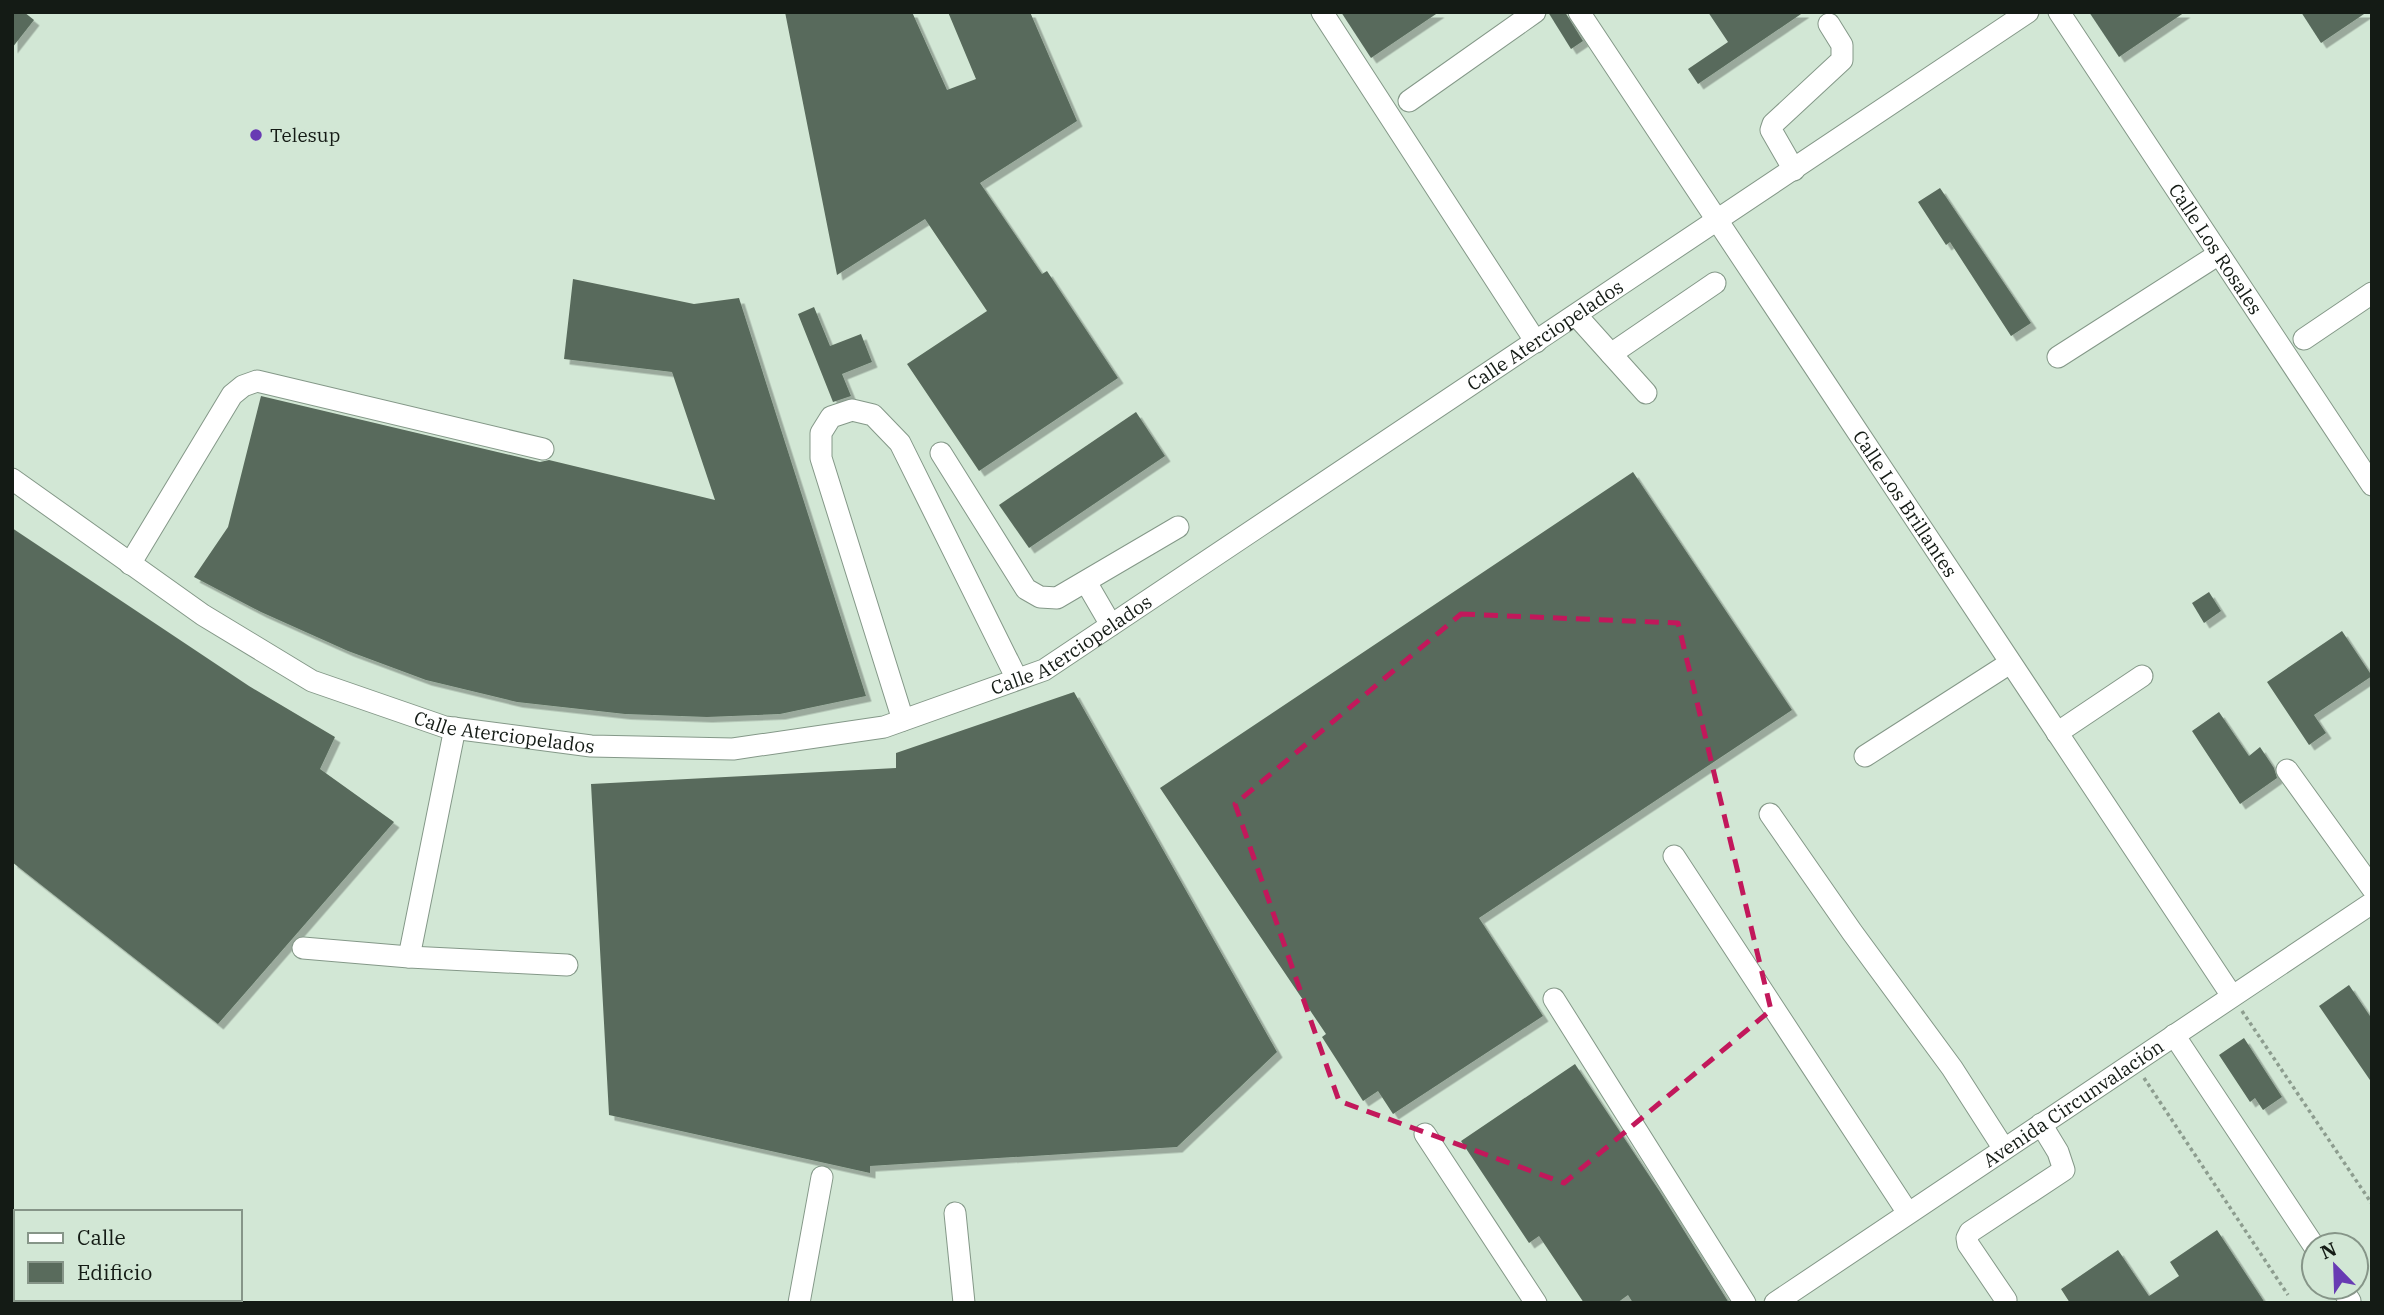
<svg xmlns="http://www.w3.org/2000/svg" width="2384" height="1315" font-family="'IBM Plex Serif',serif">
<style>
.building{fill:#596b5c;filter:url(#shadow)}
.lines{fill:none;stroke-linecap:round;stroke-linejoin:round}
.minor-casing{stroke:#849888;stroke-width:23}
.path{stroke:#8d9d8f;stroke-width:3.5;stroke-dasharray:3.5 3.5;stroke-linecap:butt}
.minor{stroke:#fff;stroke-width:21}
.marked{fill:none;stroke:#c2185b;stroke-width:5;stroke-dasharray:14 9;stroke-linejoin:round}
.poi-dot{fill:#683bb3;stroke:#d2e7d5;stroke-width:2.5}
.labels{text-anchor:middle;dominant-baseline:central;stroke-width:5;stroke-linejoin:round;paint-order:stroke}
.poi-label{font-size:19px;fill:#141b15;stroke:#d2e7d5;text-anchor:start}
.street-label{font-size:19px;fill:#141b15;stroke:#d2e7d5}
</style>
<defs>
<filter id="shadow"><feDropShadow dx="5.5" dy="5.5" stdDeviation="0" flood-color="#0004"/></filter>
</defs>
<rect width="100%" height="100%" fill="#d2e7d5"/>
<g class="building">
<path d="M 12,12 L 24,12 L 34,20 L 12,48 Z"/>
<path d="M 785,12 L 912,12 L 947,90 L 976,79 L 948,12 L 1030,12 L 1077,121 L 980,183 L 1042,274 L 1047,271 L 1118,378 L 979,471 L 907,364 L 987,311 L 925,219 L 837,275 Z"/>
<path d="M 1341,12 L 1439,12 L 1371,58 Z"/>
<path d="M 1548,12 L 1565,12 L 1583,41 L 1571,49 Z"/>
<path d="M 1708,12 L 1804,12 L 1698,84 L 1688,69 L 1728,42 Z"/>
<path d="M 2089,12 L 2185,12 L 2119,57 Z"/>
<path d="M 2301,12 L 2367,12 L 2321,43 Z"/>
<path d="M 1940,188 L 2031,323 L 2011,336 L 1950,242 L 1946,245 L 1918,202 Z"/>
<path d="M 573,279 L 694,304 L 739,298 L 866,696 L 780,714 L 707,717 L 625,714 L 517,702 L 426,680 L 348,651 L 261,612 L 194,577 L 228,527 L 261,396 L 540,462 L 549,460 L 715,500 L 672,372 L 564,359 Z"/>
<path d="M 814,307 L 830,346 L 861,334 L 872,362 L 842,374 L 851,396 L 833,402 L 798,314 Z"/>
<path d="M 1136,412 L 1165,456 L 1029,548 L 999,505 Z"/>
<path d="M 1633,472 L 1792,710 L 1479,918 L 1543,1016 L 1393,1114 L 1378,1091 L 1363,1101 L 1322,1037 L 1326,1034 L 1160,788 Z"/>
<path d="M 12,528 L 249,686 L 335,737 L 320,769 L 394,822 L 218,1024 L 12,862 Z"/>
<path d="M 2209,592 L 2221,611 L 2204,623 L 2192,603 Z"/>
<path d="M 2342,631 L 2372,676 L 2314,715 L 2326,733 L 2309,745 L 2267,682 Z"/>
<path d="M 1074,692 L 1277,1052 L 1177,1147 L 870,1166 L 870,1173 L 609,1115 L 591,784 L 896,768 L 896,753 Z"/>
<path d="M 2219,712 L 2249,756 L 2260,747 L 2274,768 L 2277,778 L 2240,804 L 2192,731 Z"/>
<path d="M 2349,985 L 2372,1019 L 2372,1083 L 2319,1006 Z"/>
<path d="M 2244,1038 L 2282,1097 L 2263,1110 L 2255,1098 L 2250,1102 L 2219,1055 Z"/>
<path d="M 1575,1064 L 1660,1192 L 1729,1303 L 1633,1303 L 1628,1295 L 1617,1303 L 1584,1303 L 1539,1236 L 1529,1243 L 1461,1141 Z"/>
<path d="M 2217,1230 L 2265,1303 L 2070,1303 L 2061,1289 L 2118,1250 L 2149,1296 L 2179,1276 L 2170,1262 Z"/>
</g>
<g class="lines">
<g class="minor-casing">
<g id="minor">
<path d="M 1322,12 L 1536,342"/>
<path id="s1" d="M 1579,12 L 2232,996"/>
<path id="s2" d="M 2059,12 L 2372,485"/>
<path d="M 1409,101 L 1535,12"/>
<path d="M 1794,170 L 1771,130 L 1773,124 L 1842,60 L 1842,45 L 1829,24"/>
<path d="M 1576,315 L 1646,393"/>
<path d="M 2304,339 L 2372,293"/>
<path d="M 1611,354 L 1715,283"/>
<path d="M 2058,357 L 2219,254"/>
<path d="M 941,453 L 1026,589 L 1040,597 L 1057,598 L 1178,527"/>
<path id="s3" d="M 12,479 L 203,615 L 312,681 L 445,727 L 591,746 L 733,749 L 884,727 L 1044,670 L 2028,12"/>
<path d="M 130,564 L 232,395 L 243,386 L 257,381 L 543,449"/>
<path d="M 1086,582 L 1111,625"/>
<path d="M 903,720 L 821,458 L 821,433 L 831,417 L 852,410 L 873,415 L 900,443 L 1017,679"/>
<path d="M 2057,733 L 2142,676"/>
<path d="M 1865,756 L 2010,663"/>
<path d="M 2287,770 L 2372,888"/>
<path d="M 1770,814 L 1852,932 L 1952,1068 L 2004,1149"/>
<path d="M 1674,856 L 1908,1213"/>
<path d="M 303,948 L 409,957 L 567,965"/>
<path d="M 409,957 L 455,728"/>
<path d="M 1554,999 L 1745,1303"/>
<path d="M 2174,1035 L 2314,1246"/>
<path d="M 1425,1134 L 1536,1303"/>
<path d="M 955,1213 L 964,1303"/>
<path d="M 12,1259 L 16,1262"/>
<path d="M 2341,1287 L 2350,1301"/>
<path d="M 65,1299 L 70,1303"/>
<path d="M 2006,1300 L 1968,1244 L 1967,1238 L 1970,1232 L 2064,1170 L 2058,1152 L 2041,1124"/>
<path d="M 799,1303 L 822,1177"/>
<path id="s4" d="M 1775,1303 L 2372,903"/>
</g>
</g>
<g class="path">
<path d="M 2242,1011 L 2372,1204"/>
<path d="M 2144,1078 L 2288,1295"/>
</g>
<use href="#minor" class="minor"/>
</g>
<path class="marked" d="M 1461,614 L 1678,623 L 1771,1010 L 1564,1183 L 1339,1101 L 1235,804 Z"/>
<circle class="poi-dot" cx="256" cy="135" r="7"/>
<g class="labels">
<g class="poi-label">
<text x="270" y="135">Telesup</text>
</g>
<g class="street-label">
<text stroke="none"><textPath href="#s2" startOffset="284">Calle Los Rosales</textPath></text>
<text stroke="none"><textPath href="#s3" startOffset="1717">Calle Aterciopelados</textPath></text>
<text stroke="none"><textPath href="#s1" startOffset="590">Calle Los Brillantes</textPath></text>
<text stroke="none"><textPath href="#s3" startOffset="1150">Calle Aterciopelados</textPath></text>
<text stroke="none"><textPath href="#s3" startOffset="562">Calle Aterciopelados</textPath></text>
<text stroke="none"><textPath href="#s4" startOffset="359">Avenida Circunvalación</textPath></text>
</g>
</g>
<rect width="2384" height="1315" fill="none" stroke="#141b15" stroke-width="28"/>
<rect x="14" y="1210" width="228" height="91" fill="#d2e7d5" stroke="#869588" stroke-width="2"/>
<rect x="28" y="1233" width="35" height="10" fill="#ffffff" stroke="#869588" stroke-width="2"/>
<text x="77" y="1245" font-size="21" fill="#141b15">Calle</text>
<rect x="28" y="1262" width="35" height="21" fill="#596b5c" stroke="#869588" stroke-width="2"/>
<text x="77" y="1280" font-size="21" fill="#141b15">Edificio</text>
<g transform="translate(2335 1266) rotate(337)"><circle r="33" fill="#d2e7d5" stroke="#869588" stroke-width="2"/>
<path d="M0-5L12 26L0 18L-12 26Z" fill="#683bb3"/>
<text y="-10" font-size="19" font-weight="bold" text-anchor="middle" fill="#141b15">N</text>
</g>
</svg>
